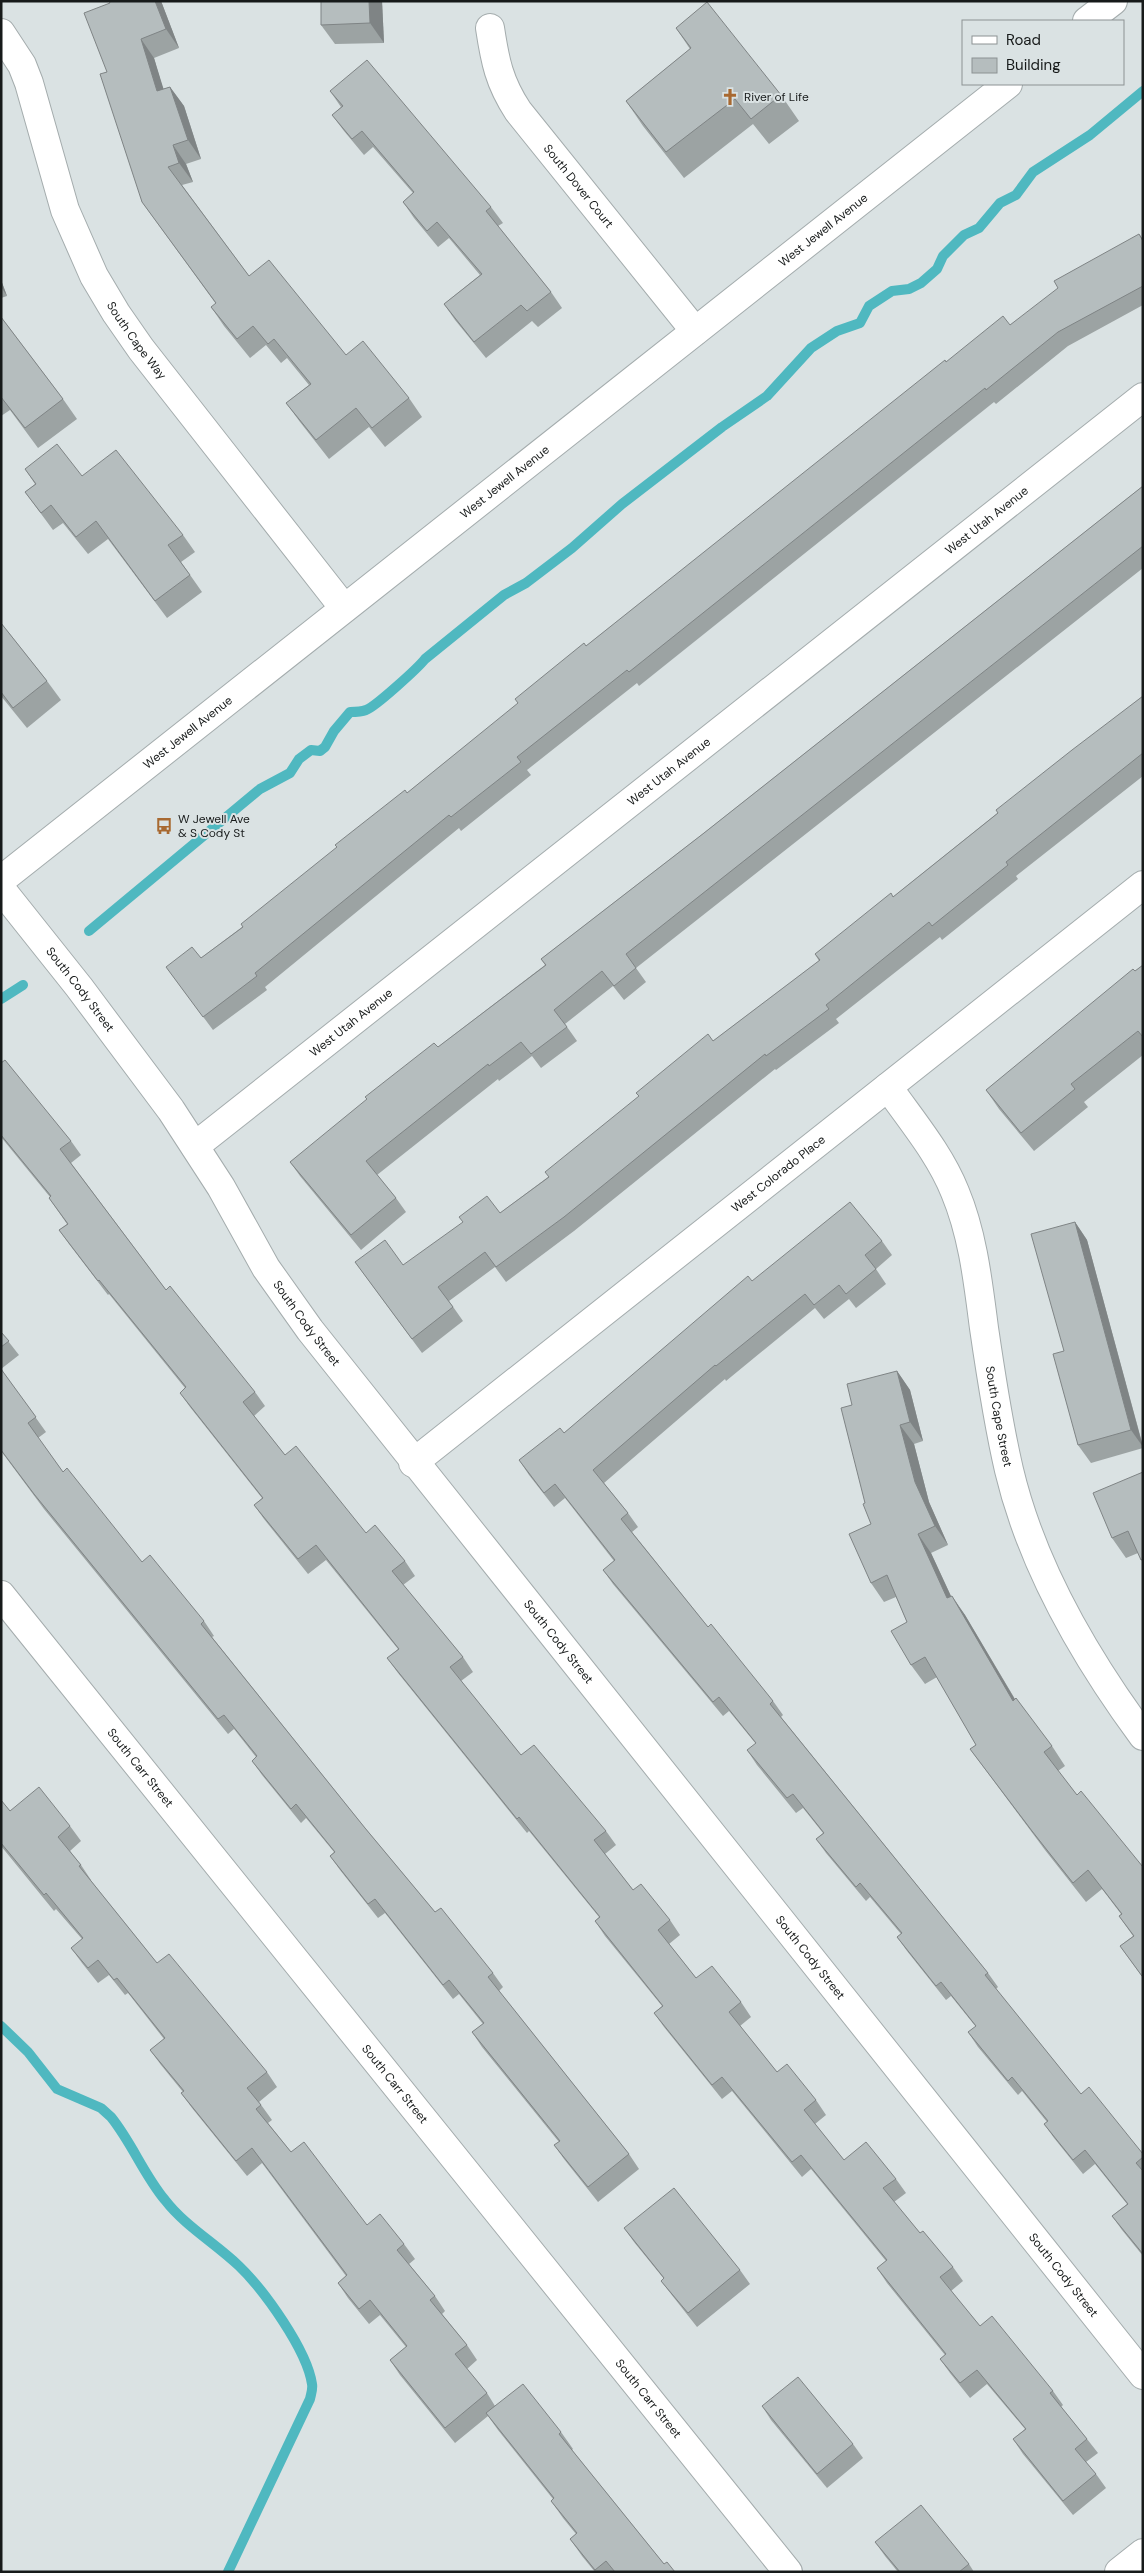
<svg xmlns="http://www.w3.org/2000/svg" width="1144" height="2573" font-family="'DM Sans',sans-serif">
<style>
.lines{fill:none;stroke-linecap:round;stroke-linejoin:round}
.stream{stroke:#4fb8c0;stroke-width:10}
.minor-casing{stroke:#a4acad;stroke-width:30}
.tertiary-casing{stroke:#a4acad;stroke-width:30}
.secondary-casing{stroke:#a4acad;stroke-width:30}
.minor{stroke:#fff;stroke-width:28}
.tertiary{stroke:#fff;stroke-width:28}
.secondary{stroke:#fff;stroke-width:28}
.wall{fill:#9ca3a3}
.shaded-wall{fill:#7f8485}
.building{fill:#b5bdbe;stroke:#7f8485}
.labels{text-anchor:middle;dominant-baseline:central;stroke-width:4;stroke-linejoin:round;paint-order:stroke}
.poi-label{font-size:12px;fill:#171a1a;stroke:#dae2e3;text-anchor:start}
.street-label{font-size:12px;fill:#171a1a;stroke:#dae2e3}
</style>
<rect width="100%" height="100%" fill="#dae2e3"/>
<g class="lines">
<g class="stream">
<path d="M 89,931 L 260,789 L 290,773 L 299,759 L 311,750 L 320,751 L 325,747 L 334,731 L 350,712 C 355,712 361,712 366,710 C 375,707 418,668 425,659 L 504,595 L 526,583 L 572,548 L 622,504 L 722,427 L 767,396 L 811,348 L 837,331 L 860,323 L 869,306 L 892,291 L 909,289 L 921,283 L 937,269 L 943,256 L 964,235 L 979,228 L 1000,203 L 1016,195 L 1033,172 L 1090,135 L 1143,91"/>
<path d="M 1,999 L 23,985"/>
<path d="M 1,2026 L 28,2052 L 57,2089 L 101,2108 L 111,2117 C 132,2143 144,2175 165,2200 C 185,2226 215,2243 239,2266 C 264,2290 307,2350 312,2384 C 313,2389 311,2394 310,2399 L 228,2572"/>
</g>
<g class="minor-casing">
<g id="minor">
<path id="s1" d="M 490,28 C 495,61 499,82 518,111 L 695,331"/>
<path id="s2" d="M 1,33 L 22,65 L 29,83 L 65,210 L 94,276 L 116,313 L 141,349 L 344,608"/>
<path id="s3" d="M 1,889 L 79,987 L 171,1110 L 221,1187 L 266,1268 L 310,1330 L 1143,2375"/>
<path id="s4" d="M 888,1087 C 911,1120 940,1154 955,1192 C 973,1235 978,1282 984,1328 C 991,1376 998,1423 1009,1470 C 1032,1567 1084,1656 1143,1736"/>
<path id="s5" d="M 195,1146 L 1143,397"/>
<path id="s6" d="M 413,1463 L 1143,885"/>
<path d="M 1119,2572 L 1143,2553"/>
</g>
</g>
<g class="tertiary-casing">
<g id="tertiary">
<path id="s7" d="M 1,1595 L 788,2572"/>
</g>
</g>
<g class="secondary-casing">
<g id="secondary">
<path d="M 1087,21 L 1113,1"/>
<path id="s8" d="M 1,880 L 1008,84"/>
</g>
</g>
<use href="#minor" class="minor"/>
<use href="#tertiary" class="tertiary"/>
<use href="#secondary" class="secondary"/>
</g>
<g class="wall">
<path d="M 161,1 L 179,48 L 154,58 L 163,89 L 170,87 L 184,106 L 201,159 L 186,164 L 193,182 L 182,185 L 249,276 L 346,355 L 409,398 L 422,417 L 385,447 L 369,427 L 329,459 L 300,422 L 286,403 L 309,385 L 287,358 L 281,363 L 266,345 L 250,358 L 224,326 L 211,307 L 216,304 L 142,202 L 107,72 L 110,3 Z"/>
<path d="M 321,1 L 382,1 L 384,43 L 335,44 L 321,25 Z"/>
<path d="M 676,28 L 781,95 L 799,121 L 769,144 L 753,124 L 684,178 L 643,126 L 626,101 L 690,49 Z"/>
<path d="M 330,91 L 491,207 L 503,223 L 498,226 L 551,292 L 562,308 L 538,327 L 532,321 L 486,358 L 455,320 L 444,304 L 480,275 L 449,238 L 438,247 L 414,218 L 403,202 L 413,193 L 373,147 L 364,155 L 344,131 L 332,115 L 341,107 Z"/>
<path d="M 1139,234 L 1143,239 L 1143,305 L 1068,346 L 996,404 L 994,402 L 639,686 L 637,683 L 527,770 L 531,775 L 461,831 L 459,828 L 265,987 L 267,990 L 213,1030 L 166,967 L 201,958 L 242,927 L 407,793 L 518,704 L 586,646 L 946,362 L 1010,325 Z"/>
<path d="M 1,280 L 7,296 L 1,298 Z"/>
<path d="M 1,317 L 63,399 L 77,419 L 38,448 L 10,410 L 1,416 Z"/>
<path d="M 25,469 L 82,476 L 183,535 L 195,552 L 181,562 L 202,592 L 167,618 L 108,539 L 88,554 L 63,523 L 53,530 L 25,492 L 35,484 Z"/>
<path d="M 1143,486 L 1143,568 L 636,968 L 646,982 L 624,1000 L 613,986 L 565,1024 L 577,1041 L 541,1068 L 532,1056 L 499,1081 L 498,1079 L 377,1175 L 396,1198 L 406,1212 L 361,1250 L 300,1176 L 290,1162 L 438,1047 L 545,965 L 541,959 L 704,833 Z"/>
<path d="M 1,623 L 47,681 L 61,700 L 27,728 L 1,696 Z"/>
<path d="M 1143,696 L 1143,776 L 1016,876 L 1018,879 L 942,940 L 940,937 L 836,1019 L 839,1023 L 776,1070 L 775,1069 L 574,1231 L 506,1282 L 495,1267 L 449,1301 L 463,1321 L 422,1353 L 355,1262 L 403,1265 L 500,1213 L 548,1177 L 713,1041 L 819,961 L 815,954 L 893,897 Z"/>
<path d="M 1143,965 L 1143,1055 L 1084,1102 L 1088,1107 L 1034,1151 L 999,1109 L 986,1090 Z"/>
<path d="M 1,1063 L 71,1141 L 81,1155 L 71,1163 L 166,1290 L 255,1392 L 265,1406 L 254,1416 L 285,1455 L 366,1533 L 405,1561 L 415,1576 L 403,1585 L 463,1657 L 473,1672 L 461,1681 L 521,1755 L 606,1831 L 616,1845 L 605,1854 L 633,1890 L 670,1920 L 680,1935 L 669,1944 L 696,1978 L 741,2002 L 751,2017 L 740,2026 L 777,2072 L 816,2100 L 826,2115 L 815,2124 L 844,2160 L 896,2179 L 906,2193 L 894,2202 L 920,2233 L 953,2267 L 963,2281 L 951,2291 L 980,2326 L 1053,2391 L 1063,2405 L 1061,2407 L 1087,2439 L 1098,2453 L 1086,2462 L 1096,2474 L 1106,2488 L 1073,2515 L 1023,2454 L 1013,2439 L 1025,2429 L 987,2384 L 970,2398 L 950,2373 L 940,2359 L 945,2355 L 887,2283 L 877,2268 L 886,2261 L 811,2169 L 802,2177 L 732,2091 L 722,2099 L 664,2027 L 654,2013 L 662,2006 L 605,1936 L 595,1921 L 599,1917 L 529,1831 L 527,1833 L 398,1673 L 387,1658 L 398,1649 L 326,1560 L 308,1574 L 264,1519 L 254,1505 L 262,1498 L 190,1407 L 180,1393 L 185,1388 L 109,1294 L 108,1295 L 69,1244 L 59,1230 L 67,1224 L 49,1198 L 50,1197 L 1,1137 Z"/>
<path d="M 1075,1222 L 1087,1240 L 1143,1446 L 1143,1448 L 1091,1463 L 1078,1445 L 1064,1351 Z"/>
<path d="M 882,1241 L 892,1255 L 876,1269 L 886,1284 L 856,1308 L 849,1299 L 824,1319 L 815,1308 L 726,1381 L 725,1379 L 604,1483 L 628,1513 L 638,1527 L 632,1532 L 708,1627 L 773,1701 L 783,1715 L 781,1717 L 988,1973 L 998,1987 L 996,1989 L 1081,2094 L 1143,2154 L 1143,2256 L 1122,2230 L 1112,2216 L 1127,2204 L 1095,2164 L 1083,2174 L 1054,2138 L 1044,2124 L 1047,2122 L 1022,2091 L 1018,2095 L 978,2047 L 968,2032 L 976,2027 L 951,1996 L 946,2000 L 907,1951 L 897,1937 L 901,1934 L 870,1897 L 866,1901 L 826,1853 L 816,1839 L 823,1833 L 803,1808 L 796,1813 L 757,1765 L 747,1750 L 756,1744 L 729,1711 L 723,1716 L 613,1584 L 603,1570 L 614,1561 L 565,1498 L 554,1507 L 529,1475 L 519,1460 L 564,1433 L 752,1281 Z"/>
<path d="M 1,1332 L 19,1355 L 1,1369 Z"/>
<path d="M 1,1369 L 46,1432 L 38,1438 L 63,1472 L 142,1562 L 204,1621 L 214,1636 L 212,1637 L 365,1828 L 435,1912 L 493,1973 L 503,1987 L 499,1991 L 629,2154 L 639,2169 L 598,2202 L 564,2159 L 554,2145 L 559,2142 L 482,2047 L 472,2032 L 483,2024 L 459,1994 L 453,1999 L 385,1913 L 378,1918 L 340,1870 L 330,1856 L 334,1852 L 306,1818 L 301,1823 L 262,1775 L 252,1761 L 256,1757 L 234,1729 L 228,1734 L 44,1509 L 1,1451 Z"/>
<path d="M 897,1371 L 910,1390 L 923,1441 L 914,1444 L 929,1502 L 948,1545 L 931,1553 L 951,1596 L 965,1615 L 1015,1699 L 1052,1746 L 1065,1766 L 1058,1771 L 1077,1795 L 1143,1867 L 1143,1978 L 1120,1946 L 1133,1936 L 1119,1916 L 1121,1914 L 1102,1889 L 1086,1902 L 1045,1850 L 970,1749 L 976,1745 L 937,1677 L 925,1684 L 911,1665 L 907,1622 L 896,1597 L 884,1602 L 871,1583 L 871,1524 L 865,1503 L 852,1405 Z"/>
<path d="M 1143,1472 L 1143,1563 L 1138,1553 L 1126,1558 L 1112,1538 Z"/>
<path d="M 1,1800 L 10,1811 L 70,1826 L 81,1841 L 70,1851 L 81,1865 L 91,1880 L 91,1881 L 157,1963 L 267,2072 L 277,2087 L 259,2102 L 272,2120 L 268,2123 L 291,2152 L 367,2225 L 404,2244 L 415,2259 L 409,2264 L 435,2296 L 445,2311 L 442,2314 L 467,2345 L 477,2360 L 467,2369 L 487,2393 L 495,2406 L 561,2432 L 573,2449 L 572,2450 L 664,2564 L 675,2572 L 595,2572 L 582,2556 L 570,2539 L 576,2534 L 563,2518 L 551,2501 L 553,2499 L 498,2430 L 488,2416 L 455,2443 L 400,2375 L 390,2360 L 406,2347 L 380,2315 L 369,2324 L 348,2298 L 338,2283 L 346,2276 L 262,2163 L 247,2176 L 192,2108 L 181,2093 L 183,2092 L 161,2065 L 150,2050 L 164,2039 L 128,1993 L 125,1995 L 109,1975 L 98,1983 L 82,1963 L 71,1948 L 82,1939 L 56,1909 L 54,1911 L 1,1846 Z"/>
<path d="M 624,2228 L 740,2270 L 750,2284 L 697,2327 L 671,2294 L 661,2281 L 664,2279 L 634,2242 Z"/>
<path d="M 762,2406 L 853,2444 L 863,2458 L 827,2488 L 771,2420 Z"/>
<path d="M 875,2542 L 969,2564 L 974,2572 L 898,2572 L 885,2556 Z"/>
</g>
<g class="shaded-wall">
<path d="M 155,1 L 161,1 L 179,48 L 166,29 Z"/>
<path d="M 369,1 L 382,1 L 384,43 L 370,23 Z"/>
<path d="M 141,39 L 154,58 L 170,110 L 157,91 Z"/>
<path d="M 170,87 L 184,106 L 201,159 L 188,140 Z"/>
<path d="M 173,145 L 186,164 L 193,182 L 179,163 Z"/>
<path d="M 1,280 L 7,296 L 1,287 Z"/>
<path d="M 1075,1222 L 1087,1240 L 1143,1447 L 1131,1430 Z"/>
<path d="M 897,1371 L 910,1390 L 923,1441 L 910,1422 Z"/>
<path d="M 900,1425 L 914,1444 L 929,1502 L 948,1545 L 935,1526 L 915,1482 Z"/>
<path d="M 918,1534 L 931,1553 L 961,1618 L 947,1598 Z"/>
<path d="M 952,1596 L 965,1615 L 1027,1720 L 1013,1701 Z"/>
</g>
<g class="building">
<path d="M 109,1 L 155,1 L 166,29 L 141,39 L 157,91 L 170,87 L 188,140 L 173,145 L 179,163 L 168,167 L 249,276 L 269,260 L 346,355 L 363,341 L 409,398 L 372,428 L 356,408 L 316,440 L 286,403 L 311,384 L 274,339 L 268,344 L 253,326 L 237,339 L 211,307 L 216,303 L 142,202 L 100,74 L 107,72 L 84,13 L 110,3 Z"/>
<path d="M 321,1 L 369,1 L 370,23 L 321,25 Z"/>
<path d="M 707,2 L 781,95 L 751,119 L 735,99 L 666,152 L 626,101 L 691,48 L 676,28 Z"/>
<path d="M 367,60 L 491,207 L 486,211 L 551,292 L 527,311 L 521,305 L 474,342 L 444,304 L 482,274 L 437,222 L 427,231 L 403,202 L 414,192 L 362,131 L 352,139 L 332,115 L 343,106 L 330,91 Z"/>
<path d="M 1139,234 L 1143,241 L 1143,286 L 1058,332 L 986,390 L 985,388 L 629,672 L 627,670 L 517,757 L 521,762 L 451,817 L 449,815 L 255,973 L 257,976 L 203,1017 L 166,967 L 192,947 L 201,958 L 243,927 L 241,924 L 337,847 L 335,845 L 405,790 L 407,793 L 518,703 L 515,699 L 584,643 L 586,646 L 945,360 L 946,362 L 1003,316 L 1010,325 L 1058,288 L 1054,281 Z"/>
<path d="M 1,317 L 63,399 L 25,428 L 1,397 Z"/>
<path d="M 57,444 L 82,476 L 116,450 L 183,535 L 168,545 L 190,575 L 155,601 L 96,521 L 76,537 L 51,505 L 41,513 L 25,492 L 36,484 L 25,469 Z"/>
<path d="M 1143,486 L 1143,546 L 626,954 L 636,968 L 614,986 L 602,971 L 554,1010 L 567,1027 L 531,1054 L 521,1042 L 489,1066 L 488,1064 L 366,1161 L 396,1198 L 351,1235 L 290,1162 L 367,1099 L 365,1097 L 434,1043 L 438,1047 L 546,965 L 541,959 L 704,833 Z"/>
<path d="M 1,623 L 47,681 L 13,708 L 1,692 Z"/>
<path d="M 1143,696 L 1143,753 L 1006,862 L 1008,865 L 932,926 L 929,922 L 826,1005 L 829,1009 L 766,1056 L 765,1054 L 564,1217 L 496,1267 L 485,1252 L 438,1287 L 453,1307 L 412,1339 L 355,1262 L 385,1240 L 403,1265 L 463,1222 L 459,1217 L 487,1196 L 500,1213 L 549,1177 L 545,1172 L 639,1096 L 636,1093 L 708,1034 L 713,1041 L 820,960 L 815,954 L 891,893 L 893,897 L 998,813 L 996,810 L 1072,750 Z"/>
<path d="M 1143,965 L 1143,1037 L 1138,1031 L 1071,1084 L 1075,1089 L 1021,1133 L 986,1090 L 1133,969 L 1135,971 Z"/>
<path d="M 5,1060 L 71,1141 L 60,1149 L 166,1290 L 170,1286 L 255,1392 L 243,1402 L 285,1455 L 296,1446 L 366,1533 L 375,1525 L 405,1561 L 392,1571 L 463,1657 L 450,1667 L 521,1755 L 534,1745 L 606,1831 L 594,1840 L 633,1890 L 641,1884 L 670,1920 L 658,1930 L 696,1978 L 712,1966 L 741,2002 L 729,2012 L 777,2072 L 787,2064 L 816,2100 L 804,2110 L 844,2160 L 866,2142 L 896,2179 L 883,2188 L 920,2233 L 923,2231 L 953,2267 L 940,2277 L 980,2326 L 992,2316 L 1053,2391 L 1050,2393 L 1087,2439 L 1075,2449 L 1096,2474 L 1063,2501 L 1013,2439 L 1026,2429 L 977,2370 L 960,2383 L 940,2359 L 946,2354 L 877,2268 L 887,2260 L 801,2155 L 792,2162 L 722,2077 L 712,2085 L 654,2013 L 663,2006 L 595,1921 L 600,1917 L 519,1817 L 517,1819 L 387,1658 L 399,1649 L 316,1545 L 298,1559 L 254,1505 L 263,1498 L 180,1393 L 186,1387 L 99,1280 L 98,1281 L 59,1230 L 68,1224 L 49,1198 L 51,1196 L 1,1135 L 1,1063 Z"/>
<path d="M 850,1202 L 882,1241 L 865,1255 L 876,1269 L 846,1294 L 839,1285 L 814,1305 L 805,1294 L 716,1366 L 715,1365 L 593,1470 L 628,1513 L 621,1519 L 708,1627 L 711,1624 L 773,1701 L 770,1704 L 988,1973 L 985,1975 L 1081,2094 L 1089,2087 L 1143,2154 L 1143,2157 L 1136,2163 L 1143,2171 L 1143,2254 L 1112,2216 L 1128,2204 L 1085,2150 L 1073,2160 L 1044,2124 L 1048,2121 L 1012,2077 L 1008,2081 L 968,2032 L 976,2026 L 941,1982 L 936,1986 L 897,1937 L 902,1933 L 860,1883 L 856,1887 L 816,1839 L 824,1833 L 793,1794 L 787,1798 L 747,1750 L 756,1743 L 719,1697 L 713,1702 L 603,1570 L 615,1560 L 555,1484 L 544,1493 L 519,1460 L 560,1428 L 564,1433 L 748,1276 L 752,1281 Z"/>
<path d="M 1075,1222 L 1131,1430 L 1078,1445 L 1053,1354 L 1064,1351 L 1031,1234 Z"/>
<path d="M 1,1332 L 9,1341 L 1,1347 Z"/>
<path d="M 1,1369 L 36,1417 L 28,1423 L 63,1472 L 67,1468 L 142,1562 L 150,1555 L 204,1621 L 201,1624 L 365,1828 L 435,1912 L 441,1908 L 493,1973 L 488,1977 L 629,2154 L 588,2187 L 554,2145 L 560,2141 L 472,2032 L 484,2023 L 449,1980 L 443,1985 L 375,1899 L 368,1904 L 330,1856 L 335,1852 L 296,1804 L 291,1809 L 252,1761 L 257,1756 L 224,1715 L 218,1719 L 34,1494 L 1,1450 Z"/>
<path d="M 897,1371 L 910,1422 L 900,1425 L 915,1482 L 935,1526 L 918,1534 L 947,1598 L 952,1596 L 1013,1701 L 1016,1698 L 1052,1746 L 1044,1752 L 1077,1795 L 1081,1791 L 1143,1867 L 1143,1975 L 1142,1976 L 1120,1946 L 1134,1936 L 1119,1916 L 1122,1914 L 1088,1870 L 1073,1883 L 1032,1831 L 970,1749 L 976,1745 L 925,1657 L 911,1665 L 891,1631 L 907,1622 L 887,1575 L 871,1583 L 849,1534 L 871,1524 L 863,1504 L 865,1503 L 841,1408 L 852,1405 L 847,1384 Z"/>
<path d="M 1143,1472 L 1143,1559 L 1141,1560 L 1128,1531 L 1112,1538 L 1093,1493 Z"/>
<path d="M 39,1787 L 70,1826 L 58,1837 L 81,1865 L 79,1866 L 157,1963 L 169,1954 L 267,2072 L 247,2088 L 261,2105 L 256,2109 L 291,2152 L 304,2142 L 367,2225 L 380,2214 L 404,2244 L 397,2250 L 435,2296 L 430,2300 L 467,2345 L 455,2354 L 487,2393 L 445,2428 L 390,2360 L 407,2346 L 370,2300 L 359,2309 L 338,2283 L 347,2275 L 252,2148 L 236,2161 L 181,2093 L 184,2091 L 150,2050 L 165,2038 L 117,1978 L 114,1980 L 98,1960 L 88,1968 L 71,1948 L 83,1938 L 46,1893 L 44,1895 L 1,1843 L 1,1800 L 10,1811 Z"/>
<path d="M 674,2188 L 740,2270 L 688,2313 L 661,2281 L 664,2278 L 624,2228 Z"/>
<path d="M 798,2377 L 853,2444 L 817,2474 L 762,2406 Z"/>
<path d="M 523,2384 L 561,2432 L 559,2434 L 664,2564 L 667,2562 L 675,2572 L 615,2572 L 606,2561 L 595,2570 L 570,2539 L 577,2533 L 551,2501 L 554,2498 L 486,2413 Z"/>
<path d="M 921,2505 L 969,2564 L 959,2572 L 900,2572 L 875,2542 Z"/>
</g>
<defs>
<g id="church-bare" transform="scale(1.35)"><path d="M-1.2-6h2.4v3.5h3.3v2.4h-3.3V6h-2.4V-.1h-3.3v-2.4h3.3Z" fill="#a86931" stroke="#dae2e3" stroke-width="2.5" paint-order="stroke"/></g>
<g id="bus-bare" transform="scale(1.35)"><path d="M-5-6H5V4H4V6H2V4H-2V6H-4V4H-5ZM-3.5-4V0h7V-4ZM-3.5 1.2v1.5H-2V1.2ZM2 1.2v1.5H3.5V1.2Z" fill="#a86931" stroke="#dae2e3" stroke-width="2.5" paint-order="stroke"/></g>
</defs>
<g fill-rule="evenodd">
<use href="#church-bare" x="730" y="97"/>
<use href="#bus-bare" x="164" y="826"/>
</g>
<g class="labels">
<g class="poi-label">
<text x="744" y="97">River of Life</text>
<text x="178" y="819">W Jewell Ave<tspan x="178" dy="14">&amp; S Cody St</tspan></text>
</g>
<g class="street-label">
<text stroke="none"><textPath href="#s1" startOffset="185">South Dover Court</textPath></text>
<text stroke="none"><textPath href="#s8" startOffset="1048">West Jewell Avenue</textPath></text>
<text stroke="none"><textPath href="#s2" startOffset="339">South Cape Way</textPath></text>
<text stroke="none"><textPath href="#s8" startOffset="642">West Jewell Avenue</textPath></text>
<text stroke="none"><textPath href="#s5" startOffset="1009">West Utah Avenue</textPath></text>
<text stroke="none"><textPath href="#s8" startOffset="238">West Jewell Avenue</textPath></text>
<text stroke="none"><textPath href="#s5" startOffset="604">West Utah Avenue</textPath></text>
<text stroke="none"><textPath href="#s3" startOffset="128">South Cody Street</textPath></text>
<text stroke="none"><textPath href="#s5" startOffset="199">West Utah Avenue</textPath></text>
<text stroke="none"><textPath href="#s6" startOffset="466">West Colorado Place</textPath></text>
<text stroke="none"><textPath href="#s3" startOffset="532">South Cody Street</textPath></text>
<text stroke="none"><textPath href="#s4" startOffset="354">South Cape Street</textPath></text>
<text stroke="none"><textPath href="#s3" startOffset="938">South Cody Street</textPath></text>
<text stroke="none"><textPath href="#s7" startOffset="222">South Carr Street</textPath></text>
<text stroke="none"><textPath href="#s3" startOffset="1342">South Cody Street</textPath></text>
<text stroke="none"><textPath href="#s7" startOffset="628">South Carr Street</textPath></text>
<text stroke="none"><textPath href="#s3" startOffset="1748">South Cody Street</textPath></text>
<text stroke="none"><textPath href="#s7" startOffset="1032">South Carr Street</textPath></text>
</g>
</g>
<rect width="1144" height="2573" fill="none" stroke="#171a1a" stroke-width="5"/>
<rect x="962" y="20" width="162" height="65" fill="#dae2e3" stroke="#8c9293"/>
<rect x="972" y="36" width="25" height="8" fill="#ffffff" stroke="#8c9293"/>
<text x="1006" y="45" font-size="15" fill="#171a1a">Road</text>
<rect x="972" y="58" width="25" height="15" fill="#b5bdbe" stroke="#8c9293"/>
<text x="1006" y="70" font-size="15" fill="#171a1a">Building</text>
</svg>
